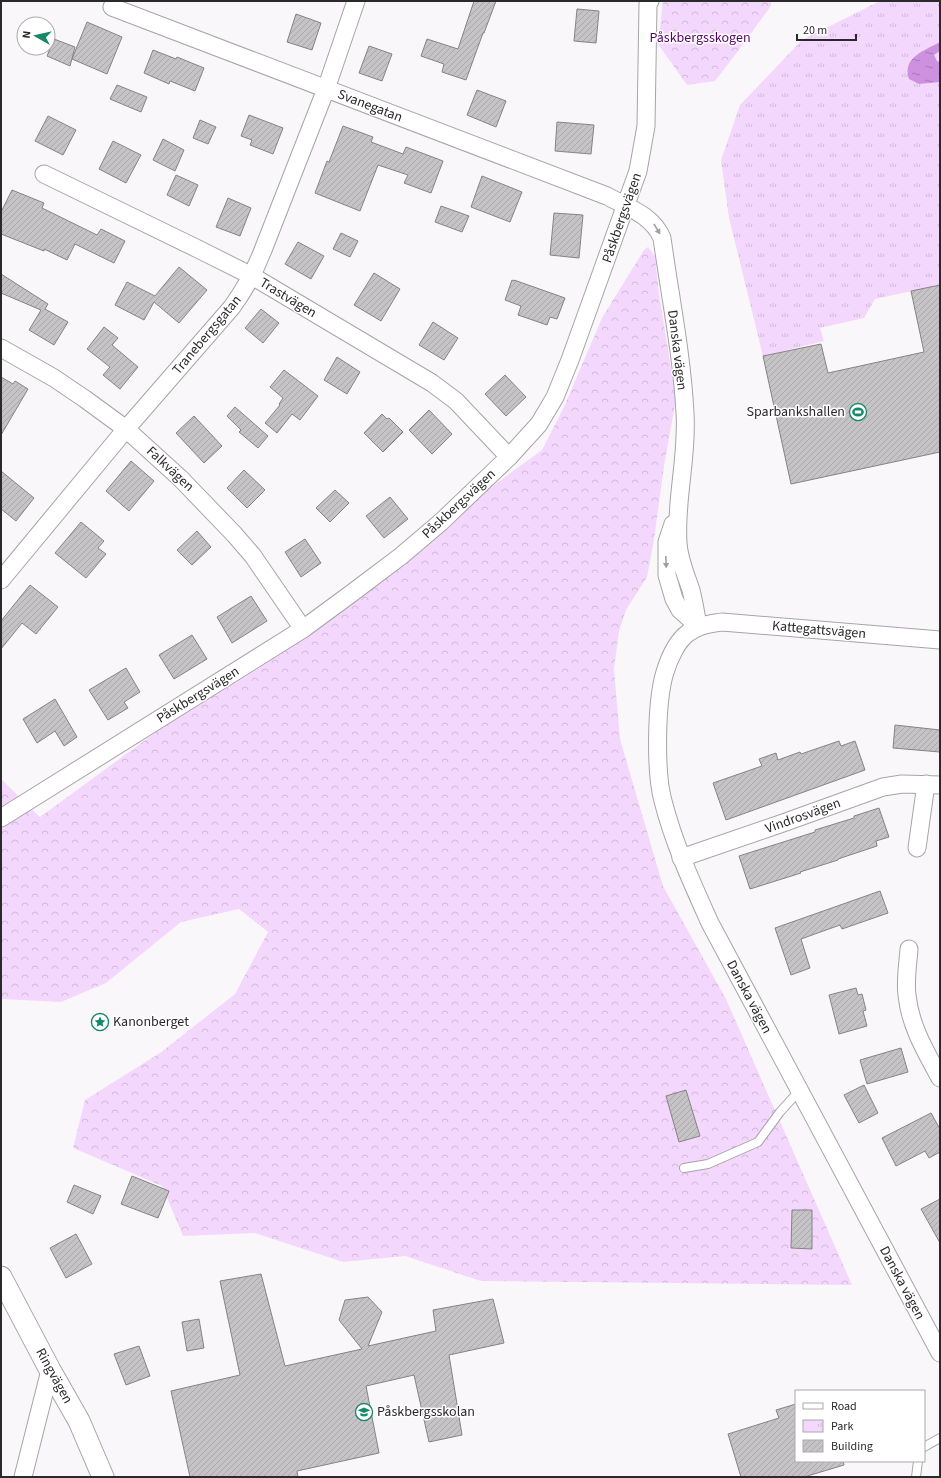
<svg xmlns="http://www.w3.org/2000/svg" width="941" height="1478" font-family="'Source Sans 3',sans-serif">
<style>
.forest{fill:url(#forest-crowns)}
.park{fill:url(#park-tufts)}
.water{fill:url(#water-ripples)}
.building{fill:url(#building-hatch);stroke:#868387}
.lines{fill:none;stroke-linecap:round;stroke-linejoin:round}
.service-casing{stroke:#a7a4a8;stroke-width:10}
.minor-casing{stroke:#a7a4a8;stroke-width:19}
.tertiary-casing{stroke:#a7a4a8;stroke-width:23}
.service{stroke:#fff;stroke-width:8}
.minor{stroke:#fff;stroke-width:17}
.tertiary{stroke:#fff;stroke-width:21}
.oneway{fill:#9f9fa0}
.labels{text-anchor:middle;dominant-baseline:central;stroke-width:3;stroke-linejoin:round;paint-order:stroke}
.park-label{font-size:14px;fill:#550267;stroke:#fff}
.street-label{font-size:14px;fill:#2a292b;stroke:#fff}
.poi-label{font-size:14px;fill:#2a292b;stroke:#fff;text-anchor:start}
</style>
<defs>
<pattern id="forest-crowns" width="20" height="18" patternUnits="userSpaceOnUse"><rect width="20" height="18" fill="#f4d7fd"/><path d="M2 6a3 3 0 1 1 6 0M12 15a3 3 0 1 1 6 0" fill="none" stroke="#d1b9d9"/></pattern>
<pattern id="park-tufts" width="24" height="20" patternUnits="userSpaceOnUse"><rect width="24" height="20" fill="#f4d7fd"/><path d="M3 7l-1-3M5 7V3M7 7l1-3M15 17l-1-3M17 17v-4M19 17l1-3" fill="none" stroke="#d1b9d9"/></pattern>
<pattern id="water-ripples" width="26" height="14" patternUnits="userSpaceOnUse"><rect width="26" height="14" fill="#ce91df"/><path d="M2 4q2-2 4 0t4 0M15 11q2-2 4 0t4 0" fill="none" stroke="#a776b5"/></pattern>
<pattern id="building-hatch" width="6" height="6" patternUnits="userSpaceOnUse"><rect width="6" height="6" fill="#c6c3c7"/><path d="M-1 1l2-2M0 6l6-6M5 7l2-2" fill="none" stroke="#aaa8ab"/></pattern>
</defs>
<rect width="100%" height="100%" fill="#faf7fb"/>
<g class="forest">
<path d="M 663,1 L 771,1 L 771,6 L 732,59 L 715,81 L 687,85 L 658,44 Z"/>
<path d="M 648,247 L 655,256 L 659,294 L 676,399 L 664,466 L 654,540 L 647,577 L 626,610 L 619,631 L 614,669 L 620,739 L 663,886 L 726,999 L 852,1285 L 481,1281 L 405,1256 L 343,1262 L 255,1233 L 183,1236 L 162,1186 L 73,1148 L 85,1100 L 160,1053 L 235,994 L 268,932 L 239,909 L 181,922 L 106,983 L 61,1002 L 1,999 L 1,779 L 40,817 L 542,450 L 564,407 L 602,318 L 644,250 Z"/>
</g>
<path class="park" d="M 880,1 L 940,1 L 940,285 L 875,299 L 864,318 L 820,328 L 824,341 L 763,356 L 729,218 L 721,160 L 740,105 L 802,40 Z"/>
<path class="water" d="M 940,42 L 940,51 L 934,55 L 937,61 L 940,62 L 940,82 L 919,84 L 909,79 C 902,57 924,51 940,42 Z"/>
<g class="building">
<path d="M 474,1 L 496,1 L 484,33 L 483,33 L 466,80 L 442,72 L 444,64 L 421,56 L 427,39 L 458,49 Z"/>
<path d="M 577,9 L 599,11 L 596,43 L 574,41 Z"/>
<path d="M 296,14 L 321,23 L 312,50 L 287,42 Z"/>
<path d="M 87,22 L 122,37 L 107,74 L 72,59 Z"/>
<path d="M 54,39 L 75,47 L 70,66 L 47,56 Z"/>
<path d="M 369,46 L 392,54 L 382,81 L 359,73 Z"/>
<path d="M 153,50 L 176,59 L 177,57 L 204,68 L 195,91 L 170,81 L 169,84 L 144,73 Z"/>
<path d="M 117,85 L 147,97 L 141,112 L 110,99 Z"/>
<path d="M 477,90 L 506,101 L 496,127 L 467,115 Z"/>
<path d="M 249,115 L 283,128 L 273,154 L 250,145 L 252,140 L 241,136 Z"/>
<path d="M 48,116 L 76,130 L 63,155 L 35,141 Z"/>
<path d="M 200,120 L 216,127 L 208,144 L 193,138 Z"/>
<path d="M 557,122 L 594,125 L 591,154 L 555,151 Z"/>
<path d="M 343,126 L 373,137 L 371,142 L 403,154 L 406,147 L 443,161 L 431,193 L 404,183 L 408,175 L 378,165 L 360,211 L 315,193 L 327,161 L 329,162 Z"/>
<path d="M 163,139 L 184,150 L 175,171 L 153,160 Z"/>
<path d="M 113,141 L 141,155 L 126,183 L 99,169 Z"/>
<path d="M 176,175 L 198,185 L 189,206 L 167,195 Z"/>
<path d="M 482,176 L 522,192 L 510,222 L 471,207 Z"/>
<path d="M 12,190 L 44,203 L 42,208 L 97,235 L 101,229 L 125,241 L 114,263 L 75,244 L 67,260 L 44,249 L 44,251 L 1,234 L 1,212 Z"/>
<path d="M 228,198 L 251,208 L 240,236 L 216,227 Z"/>
<path d="M 441,206 L 469,216 L 462,232 L 435,222 Z"/>
<path d="M 554,213 L 583,215 L 579,258 L 550,255 Z"/>
<path d="M 341,233 L 358,241 L 350,257 L 333,249 Z"/>
<path d="M 298,242 L 324,256 L 311,279 L 285,264 Z"/>
<path d="M 179,267 L 207,290 L 179,323 L 154,302 L 144,320 L 115,305 L 127,282 L 155,296 Z"/>
<path d="M 374,273 L 400,289 L 381,321 L 354,305 Z"/>
<path d="M 1,274 L 48,304 L 45,309 L 68,322 L 54,345 L 29,330 L 41,310 L 1,293 Z"/>
<path d="M 512,280 L 514,281 L 514,280 L 565,298 L 557,319 L 550,317 L 547,325 L 518,315 L 521,306 L 505,300 Z"/>
<path d="M 940,285 L 940,452 L 791,484 L 763,356 L 821,344 L 828,373 L 924,352 L 911,291 Z"/>
<path d="M 261,309 L 279,323 L 263,343 L 245,328 Z"/>
<path d="M 433,322 L 458,338 L 444,360 L 419,345 Z"/>
<path d="M 104,327 L 118,338 L 112,345 L 138,367 L 120,389 L 103,375 L 110,367 L 87,349 Z"/>
<path d="M 337,357 L 360,372 L 347,394 L 324,380 Z"/>
<path d="M 284,370 L 318,396 L 300,420 L 292,414 L 277,433 L 265,423 L 280,405 L 279,404 L 283,398 L 270,387 Z"/>
<path d="M 505,375 L 526,397 L 506,416 L 485,394 Z"/>
<path d="M 1,377 L 13,384 L 15,381 L 28,389 L 1,435 Z"/>
<path d="M 235,407 L 268,436 L 258,448 L 239,432 L 241,430 L 227,416 Z"/>
<path d="M 429,410 L 452,434 L 432,454 L 409,430 Z"/>
<path d="M 382,414 L 387,419 L 389,418 L 403,432 L 383,452 L 364,433 Z"/>
<path d="M 194,416 L 222,446 L 204,463 L 176,433 Z"/>
<path d="M 131,461 L 154,481 L 129,511 L 106,491 Z"/>
<path d="M 244,470 L 265,490 L 247,508 L 227,488 Z"/>
<path d="M 1,471 L 34,498 L 16,521 L 1,509 Z"/>
<path d="M 335,490 L 349,503 L 330,522 L 316,508 Z"/>
<path d="M 390,497 L 408,519 L 384,538 L 366,516 Z"/>
<path d="M 81,522 L 104,541 L 98,548 L 106,554 L 86,578 L 55,553 Z"/>
<path d="M 197,531 L 211,547 L 192,565 L 177,550 Z"/>
<path d="M 305,539 L 321,563 L 301,577 L 285,552 Z"/>
<path d="M 30,585 L 58,607 L 36,634 L 22,623 L 1,649 L 1,621 Z"/>
<path d="M 251,596 L 267,621 L 232,643 L 217,617 Z"/>
<path d="M 192,635 L 207,659 L 174,679 L 159,655 Z"/>
<path d="M 126,668 L 140,692 L 124,702 L 128,708 L 108,720 L 89,690 Z"/>
<path d="M 55,699 L 77,737 L 64,746 L 55,731 L 37,743 L 23,719 Z"/>
<path d="M 895,725 L 940,730 L 940,752 L 893,748 Z"/>
<path d="M 839,741 L 841,746 L 855,741 L 865,770 L 726,820 L 713,783 L 762,766 L 759,759 L 776,753 L 778,760 L 800,752 L 801,754 Z"/>
<path d="M 879,808 L 889,837 L 876,841 L 877,846 L 838,859 L 838,860 L 800,872 L 801,873 L 750,889 L 739,856 L 815,832 L 815,830 L 854,818 L 854,816 Z"/>
<path d="M 880,891 L 888,913 L 842,929 L 840,925 L 801,939 L 810,968 L 791,975 L 775,928 Z"/>
<path d="M 856,988 L 858,995 L 862,994 L 866,1010 L 863,1011 L 867,1026 L 839,1034 L 829,995 Z"/>
<path d="M 901,1048 L 908,1072 L 867,1084 L 860,1060 Z"/>
<path d="M 864,1085 L 878,1113 L 859,1123 L 844,1095 Z"/>
<path d="M 686,1090 L 700,1136 L 679,1142 L 666,1096 Z"/>
<path d="M 931,1113 L 940,1129 L 940,1152 L 929,1158 L 925,1151 L 896,1166 L 882,1138 Z"/>
<path d="M 132,1176 L 169,1191 L 158,1218 L 121,1204 Z"/>
<path d="M 74,1185 L 101,1196 L 93,1214 L 67,1202 Z"/>
<path d="M 940,1199 L 940,1243 L 921,1209 Z"/>
<path d="M 792,1210 L 812,1210 L 812,1249 L 791,1248 Z"/>
<path d="M 76,1234 L 92,1264 L 66,1278 L 50,1248 Z"/>
<path d="M 261,1274 L 285,1366 L 362,1349 L 339,1320 L 345,1300 L 368,1297 L 382,1312 L 368,1346 L 436,1331 L 433,1310 L 493,1299 L 504,1343 L 449,1355 L 462,1435 L 429,1442 L 414,1375 L 366,1386 L 379,1453 L 297,1471 L 298,1477 L 190,1477 L 171,1391 L 240,1375 L 220,1281 Z"/>
<path d="M 199,1319 L 204,1348 L 187,1351 L 182,1322 Z"/>
<path d="M 139,1346 L 150,1376 L 126,1385 L 114,1354 Z"/>
<path d="M 796,1404 L 796,1461 L 843,1461 L 844,1465 L 804,1477 L 741,1477 L 728,1434 L 779,1418 L 776,1410 Z"/>
</g>
<g class="lines">
<g class="service-casing">
<g id="service">
<path d="M 684,1168 L 708,1164 L 758,1142 L 780,1112 L 799,1091"/>
<path d="M 924,1447 L 940,1438"/>
<path d="M 916,1477 L 918,1461"/>
</g>
</g>
<g class="minor-casing">
<g id="minor">
<path d="M 112,7 L 607,196 C 629,208 652,215 662,238 C 670,296 682,355 685,413 C 688,457 675,500 678,543 C 679,560 686,575 691,590 C 694,602 696,614 698,626"/>
<path d="M 44,174 L 198,249 L 252,276 L 432,383 L 456,401 L 509,457"/>
<path d="M 1,348 L 54,378 L 85,399 L 126,429 L 180,478 L 234,534 L 253,556 L 303,629"/>
<path d="M 673,524 L 667,542 L 667,575 L 674,599 L 680,610 L 698,626"/>
<path d="M 1,580 L 126,429 L 232,307 C 245,289 255,271 263,250 L 326,89 L 356,1"/>
<path d="M 940,640 L 722,622 C 710,624 698,625 688,633 C 677,641 669,659 665,672 C 656,701 655,772 663,801 C 674,844 692,883 710,923 L 940,1353"/>
<path d="M 1,818 L 303,629 L 352,593 L 401,556 L 441,522 L 509,457 L 539,424 L 555,397 L 570,360 L 638,171 L 646,126 L 648,4 L 650,1"/>
<path d="M 917,848 L 926,784"/>
<path d="M 681,858 L 783,823 L 883,787 L 902,784 L 940,785"/>
<path d="M 909,949 C 908,964 905,980 907,995 C 910,1026 926,1052 940,1078"/>
<path d="M 23,1477 L 50,1370"/>
</g>
</g>
<g class="tertiary-casing">
<path id="tertiary" d="M 1,1277 L 50,1370 L 79,1421 L 103,1477"/>
</g>
<use href="#service" class="service"/>
<use href="#minor" class="minor"/>
<use href="#tertiary" class="tertiary"/>
</g>
<defs><path id="oneway-solid" d="M-6-.8H1V-3.2L6.5 0L1 3.2V.8H-6Z"/></defs>
<g class="oneway">
<use href="#oneway-solid" transform="translate(657 229) rotate(59)"/>
<use href="#oneway-solid" transform="translate(666 562) rotate(88)"/>
</g>
<defs>
<g id="stadium-ring" transform="scale(0.9)"><circle r="9.5" fill="#fff" stroke="#158969" stroke-width="1.5"/><path d="M0-5a6.5 5 0 1 0 0 10a6.5 5 0 1 0 0-10ZM-3.5-1.8h7v3.6h-7Z" fill="#158969"/></g>
<g id="sight-ring" transform="scale(0.9)"><circle r="9.5" fill="#fff" stroke="#158969" stroke-width="1.5"/><path d="M0-6L1.8-2.2L6-1.7L2.9 1.2L3.7 5.4L0 3.3L-3.7 5.4L-2.9 1.2L-6-1.7L-1.8-2.2Z" fill="#158969"/></g>
<g id="school-ring" transform="scale(0.9)"><circle r="9.5" fill="#fff" stroke="#158969" stroke-width="1.5"/><path d="M0-5L7-2L0 1L-7-2ZM-4 1L0 2.5L4 1V4Q0 6-4 4Z" fill="#158969"/></g>
</defs>
<g fill-rule="evenodd">
<use href="#stadium-ring" x="858" y="412"/>
<use href="#sight-ring" x="100" y="1022"/>
<use href="#school-ring" x="364" y="1412"/>
</g>
<g class="labels">
<g class="park-label">
<text x="700" y="38">Påskbergsskogen</text>
</g>
<g class="street-label">
<text transform="translate(370 106) rotate(21)">Svanegatan</text>
<text transform="translate(622 218) rotate(-71)">Påskbergsvägen</text>
<text transform="translate(288 298) rotate(31)">Trastvägen</text>
<text transform="translate(207 335) rotate(-50)">Tranebergsgatan</text>
<text transform="translate(677 350) rotate(83)">Danska vägen</text>
<text transform="translate(170 469) rotate(43)">Falkvägen</text>
<text transform="translate(459 504) rotate(-43)">Påskbergsvägen</text>
<text transform="translate(819 630) rotate(5)">Kattegattsvägen</text>
<text transform="translate(198 695) rotate(-32)">Påskbergsvägen</text>
<text transform="translate(803 816) rotate(-20)">Vindrosvägen</text>
<text transform="translate(749 997) rotate(62)">Danska vägen</text>
<text transform="translate(902 1283) rotate(62)">Danska vägen</text>
<text transform="translate(54 1376) rotate(61)">Ringvägen</text>
</g>
<g class="poi-label">
<text x="845" y="412" text-anchor="end">Sparbankshallen</text>
<text x="113" y="1022">Kanonberget</text>
<text x="377" y="1412">Påskbergsskolan</text>
</g>
</g>
<rect width="941" height="1478" fill="none" stroke="#2a292b" stroke-width="4"/>
<rect x="795" y="1390" width="130" height="72" fill="#ffffff" stroke="#aaa9aa"/>
<rect x="803" y="1403" width="20" height="6" fill="#ffffff" stroke="#aaa9aa"/>
<text x="831" y="1410" font-size="12" fill="#2a292b">Road</text>
<rect x="803" y="1420" width="20" height="12" fill="url(#park-tufts)" stroke="#aaa9aa"/>
<text x="831" y="1430" font-size="12" fill="#2a292b">Park</text>
<rect x="803" y="1440" width="20" height="12" fill="url(#building-hatch)" stroke="#aaa9aa"/>
<text x="831" y="1450" font-size="12" fill="#2a292b">Building</text>
<g transform="translate(36 36) rotate(278)"><circle r="19" fill="#ffffff" stroke="#aaa9aa"/>
<path d="M0-3L7 15L0 10L-7 15Z" fill="#158969"/>
<text y="-6" font-size="11" font-weight="bold" text-anchor="middle" fill="#2a292b">N</text>
</g>
<path d="M797 34v6h59v-6" fill="none" stroke="#2a292b" stroke-width="2"/>
<text x="803" y="34" font-size="12" fill="#2a292b" stroke="#ffffff" stroke-width="3" paint-order="stroke">20 m</text>
</svg>
